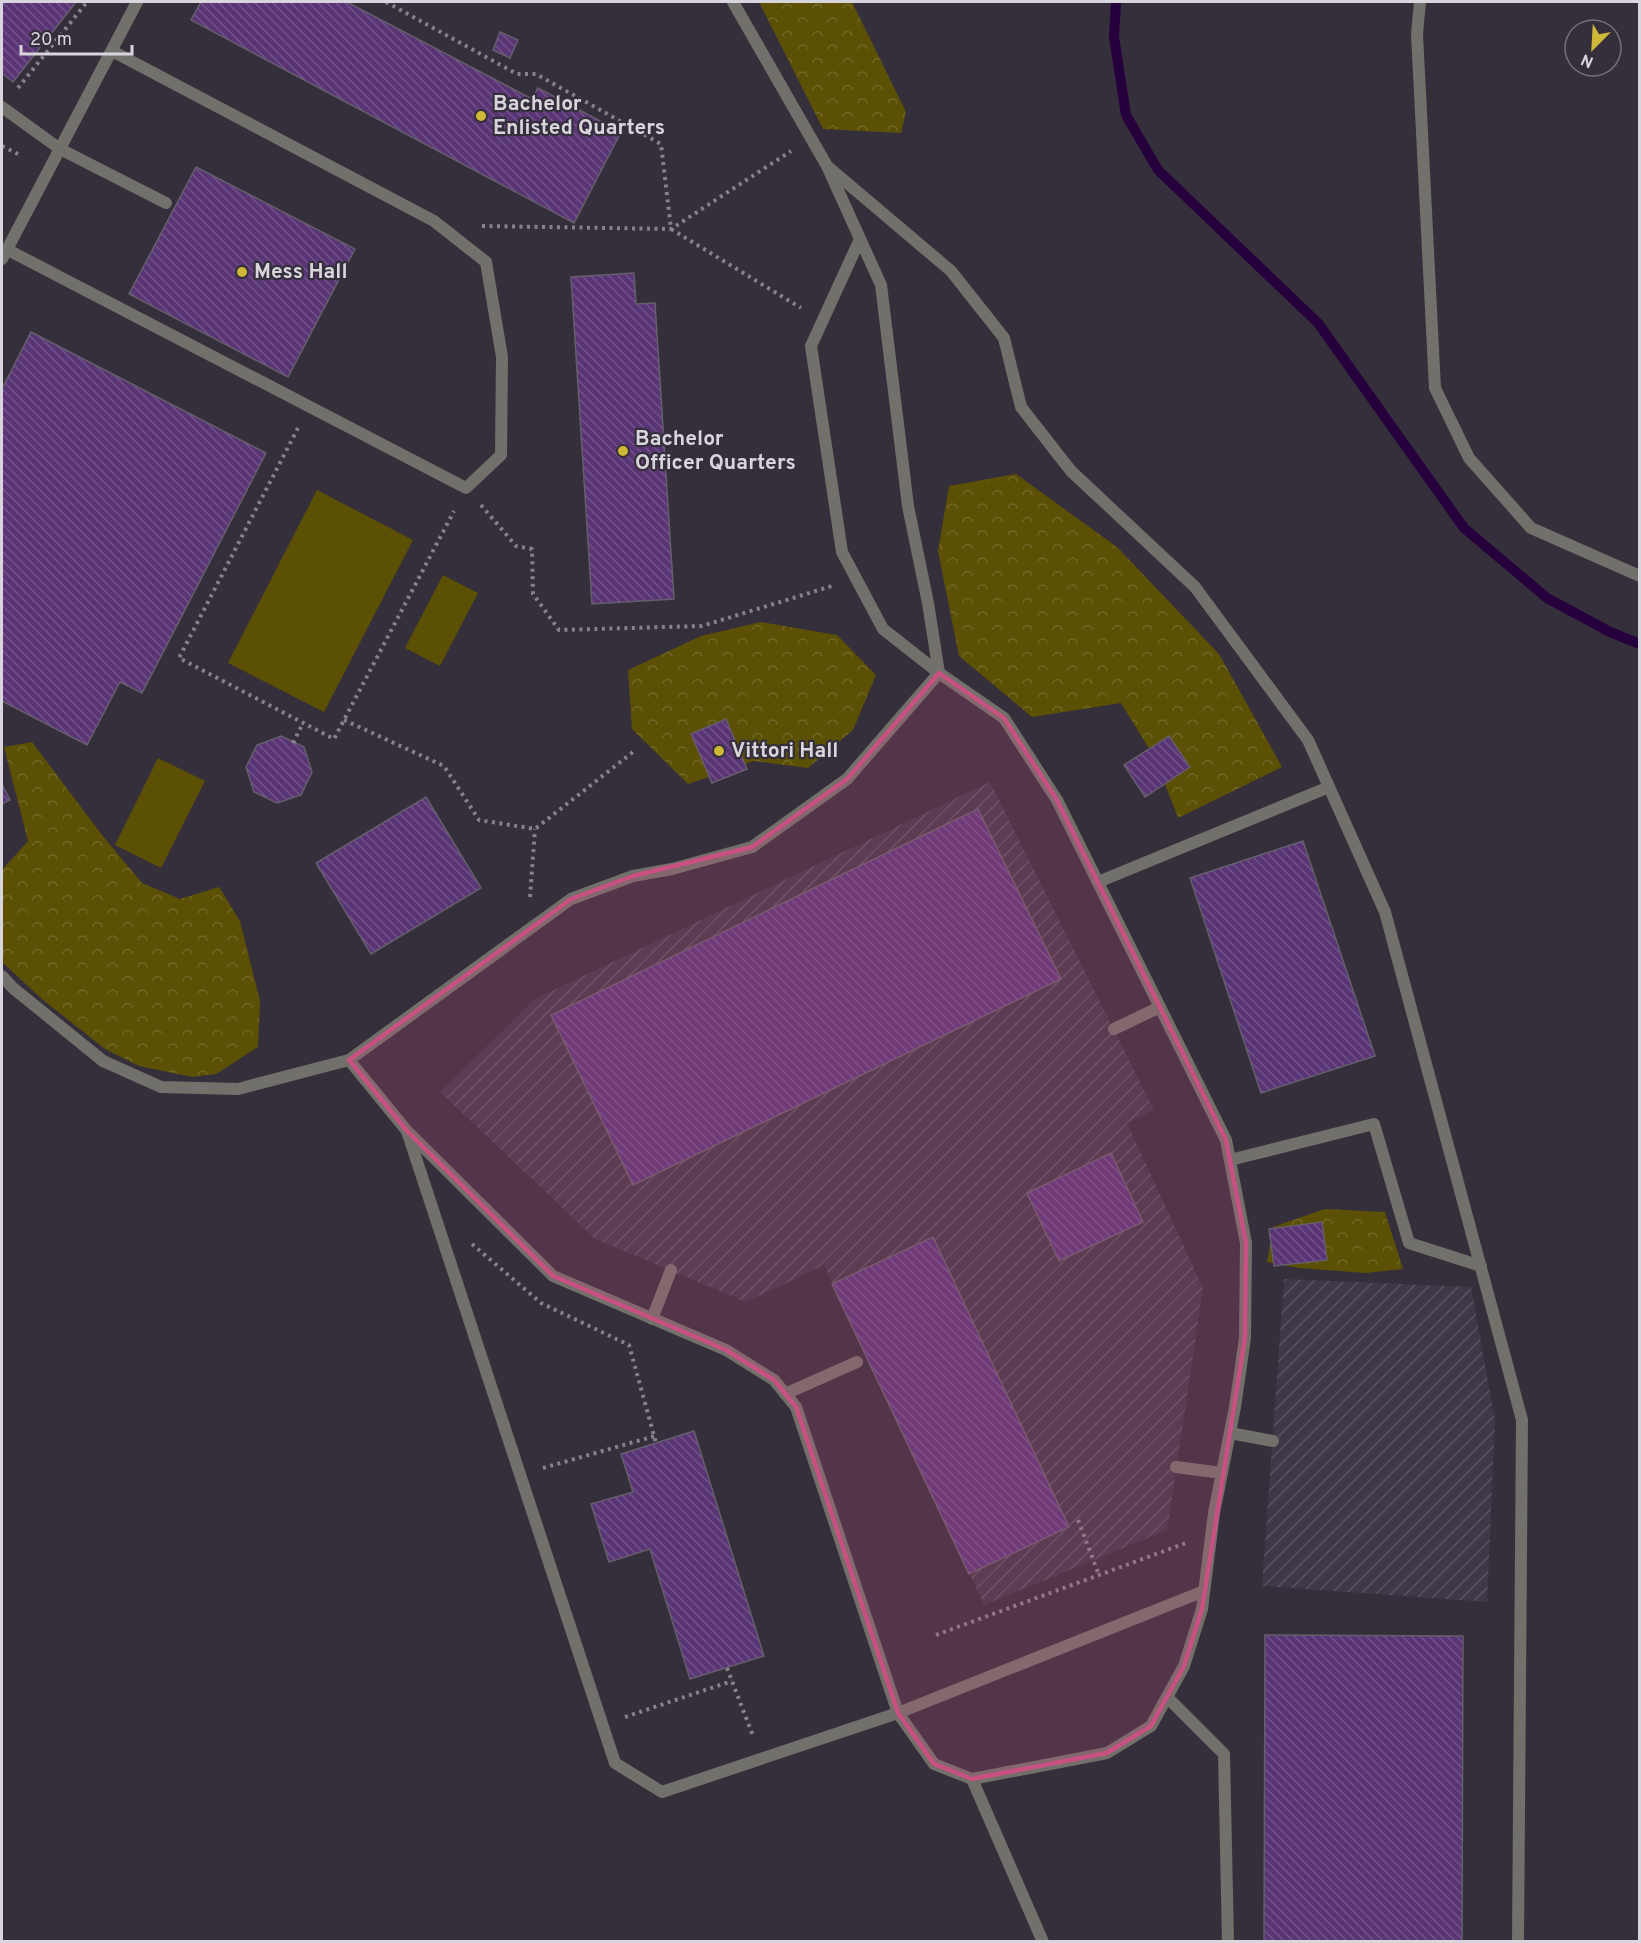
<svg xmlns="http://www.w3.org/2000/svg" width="1641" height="1943" font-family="Overpass,sans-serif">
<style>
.industrial{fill:url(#industrial-furrows)}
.forest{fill:url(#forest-crowns)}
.garden{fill:#5b5003}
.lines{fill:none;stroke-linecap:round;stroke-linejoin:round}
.stream{stroke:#26003d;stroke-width:10}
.building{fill:url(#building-back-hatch);stroke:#655e6b;stroke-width:1.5}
.path{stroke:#86818a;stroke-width:4;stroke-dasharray:3 4.5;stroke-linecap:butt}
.service{stroke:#72706a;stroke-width:12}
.minor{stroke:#72706a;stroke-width:12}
.marked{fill:#c95182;fill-opacity:0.2;stroke:#c95182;stroke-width:4.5;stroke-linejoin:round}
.poi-dot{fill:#ceb837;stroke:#352f3b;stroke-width:2}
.labels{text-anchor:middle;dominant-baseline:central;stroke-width:4.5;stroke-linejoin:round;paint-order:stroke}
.poi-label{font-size:21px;font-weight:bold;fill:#d9d5dc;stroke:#352f3b;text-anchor:start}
</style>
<defs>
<pattern id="industrial-furrows" width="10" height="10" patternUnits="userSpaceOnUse" patternTransform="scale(1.5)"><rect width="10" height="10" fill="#403748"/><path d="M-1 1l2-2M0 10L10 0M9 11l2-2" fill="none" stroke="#5b5362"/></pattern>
<pattern id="forest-crowns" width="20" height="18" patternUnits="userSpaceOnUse" patternTransform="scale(1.5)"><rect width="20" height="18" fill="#5b5003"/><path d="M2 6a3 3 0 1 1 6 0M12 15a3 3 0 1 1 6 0" fill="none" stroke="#726827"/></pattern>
<pattern id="building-back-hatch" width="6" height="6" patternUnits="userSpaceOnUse" patternTransform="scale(1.5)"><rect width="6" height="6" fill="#5a3576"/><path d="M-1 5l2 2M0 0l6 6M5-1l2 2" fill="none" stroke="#715189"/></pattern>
</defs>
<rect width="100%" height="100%" fill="#352f3b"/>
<g class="industrial">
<path d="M 990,782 L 1154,1110 L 1127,1123 L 1203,1288 L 1167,1530 L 984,1605 L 824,1265 L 746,1302 L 595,1239 L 440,1092 L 535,999 Z"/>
<path d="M 1284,1279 L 1471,1287 L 1495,1421 L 1487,1602 L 1262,1586 Z"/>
</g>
<g class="forest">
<path d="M 759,2 L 852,2 L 906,112 L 901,133 L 823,129 Z"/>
<path d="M 1016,474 L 1117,547 L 1219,654 L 1282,767 L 1178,818 L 1156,760 L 1121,703 L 1032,717 L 959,656 L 938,551 L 949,486 Z"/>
<path d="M 761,622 L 837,635 L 876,675 L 853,730 L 808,768 L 754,761 L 688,784 L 632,729 L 628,670 L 701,636 Z"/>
<path d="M 32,742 L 102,835 L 142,883 L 180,899 L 219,887 L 240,921 L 260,1001 L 258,1047 L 216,1074 L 192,1077 L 139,1066 L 105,1049 L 43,1000 L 2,962 L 2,870 L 28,841 L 4,747 Z"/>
<path d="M 1325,1209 L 1385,1212 L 1403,1269 L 1366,1273 L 1299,1268 L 1267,1262 L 1273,1227 Z"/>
</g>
<g class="garden">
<path d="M 317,490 L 413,540 L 324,712 L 228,663 Z"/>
<path d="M 443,575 L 478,593 L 440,666 L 405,648 Z"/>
<path d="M 158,758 L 205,781 L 161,868 L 115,845 Z"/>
</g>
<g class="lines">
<path class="stream" d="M 1116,2 L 1114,37 L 1126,115 L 1158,170 L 1318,323 L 1464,528 L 1547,598 L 1610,632 L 1640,644"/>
</g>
<g class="building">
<path d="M 2,2 L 76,2 L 13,82 L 2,73 Z"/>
<path d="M 201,2 L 347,2 L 532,99 L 538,88 L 621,132 L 574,223 L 191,20 Z"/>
<path d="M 500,32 L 518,40 L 510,58 L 493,50 Z"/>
<path d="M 196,167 L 355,249 L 288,377 L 129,294 Z"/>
<path d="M 634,273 L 636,304 L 655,303 L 674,599 L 592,604 L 571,277 Z"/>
<path d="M 31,332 L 266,453 L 142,693 L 120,682 L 87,745 L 2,701 L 2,389 Z"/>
<path d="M 726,719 L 747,769 L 712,783 L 691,734 Z"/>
<path d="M 281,736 L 304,747 L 312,772 L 301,795 L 277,803 L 254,792 L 246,767 L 257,745 Z"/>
<path d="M 1169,736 L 1190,767 L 1145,797 L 1124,765 Z"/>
<path d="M 2,784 L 10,800 L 2,804 Z"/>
<path d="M 426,797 L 481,888 L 371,954 L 316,863 Z"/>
<path d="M 978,809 L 1061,979 L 633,1185 L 551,1015 Z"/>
<path d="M 1303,841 L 1375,1056 L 1261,1093 L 1190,878 Z"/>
<path d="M 1111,1153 L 1143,1222 L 1059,1261 L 1027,1193 Z"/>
<path d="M 1322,1222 L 1327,1260 L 1274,1266 L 1269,1229 Z"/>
<path d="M 933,1237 L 1069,1527 L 969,1574 L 832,1284 Z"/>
<path d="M 694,1431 L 764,1656 L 690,1679 L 650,1549 L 609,1562 L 591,1504 L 633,1492 L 621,1454 Z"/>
<path d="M 1265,1635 L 1463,1636 L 1462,1942 L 1264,1942 Z"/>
</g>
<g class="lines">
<g class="path">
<path d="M 386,2 L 517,74 L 536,74 L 661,144 L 671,229 L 801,308"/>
<path d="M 18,88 L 87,2"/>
<path d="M 2,146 L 22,156"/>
<path d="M 482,226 L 671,229 L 791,151"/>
<path d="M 298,428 L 179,658 L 334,739 L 454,511"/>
<path d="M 481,505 L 516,546 L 532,549 L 533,594 L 559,630 L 702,626 L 832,586"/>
<path d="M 344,720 L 444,766 L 479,820 L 535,829 L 633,752"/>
<path d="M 293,743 L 303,723"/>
<path d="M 530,897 L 535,829"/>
<path d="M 472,1244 L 541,1303 L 629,1345 L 656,1443"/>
<path d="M 543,1468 L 655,1436"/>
<path d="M 1078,1520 L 1099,1575"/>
<path d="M 936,1635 L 1186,1543"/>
<path d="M 727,1668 L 753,1736"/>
<path d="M 625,1717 L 732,1681"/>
</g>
<g class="service">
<path d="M 2,107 L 60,149 L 166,203"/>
<path d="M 6,249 L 466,488 L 501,455 L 502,357 L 486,262 L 434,221 L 112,51"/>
<path d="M 1098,882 L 1329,787"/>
<path d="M 1114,1029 L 1160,1007"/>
<path d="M 407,1131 L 615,1763 L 662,1792 L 898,1713 L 1204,1591"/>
<path d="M 1230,1160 L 1374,1124 L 1409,1243 L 1481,1266"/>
<path d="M 652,1319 L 671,1270"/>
<path d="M 785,1394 L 857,1362"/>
<path d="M 1230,1433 L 1273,1441"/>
<path d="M 1176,1467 L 1222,1473"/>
<path d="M 1167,1697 L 1224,1754 L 1228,1942"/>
</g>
<g class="minor">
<path d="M 1420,2 L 1417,34 L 1435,388 L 1469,458 L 1531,528 L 1640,576"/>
<path d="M 827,166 L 951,271 L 1004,338 L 1021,407 L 1071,471 L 1195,587 L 1308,740 L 1385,912 L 1522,1420 L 1518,1942"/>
<path d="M 2,259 L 137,2"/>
<path d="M 2,976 L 13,988 L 103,1061 L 161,1087 L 238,1089 L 349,1060 L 571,899 L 633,876 L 672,869 L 752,847 L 847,779 L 939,673 L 928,603 L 908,506 L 881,285 L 827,166 L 733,2"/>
<path d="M 349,1060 L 407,1131 L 553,1276 L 726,1350 L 774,1380 L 796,1407 L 898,1713 L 934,1764 L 972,1779 L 1107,1753 L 1151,1726 L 1184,1666 L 1202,1609 L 1214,1513 L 1235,1407 L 1245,1338 L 1246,1243 L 1226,1140 L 1057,800 L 1004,718 L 939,673 L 883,629 L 842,552 L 811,346 L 860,239"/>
<path d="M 972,1779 L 1043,1942"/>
</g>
</g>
<path class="marked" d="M 939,673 L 1004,718 L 1057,800 L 1226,1140 L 1246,1243 L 1245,1338 L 1202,1609 L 1184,1666 L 1151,1726 L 1107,1753 L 972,1779 L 934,1764 L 898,1713 L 796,1407 L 774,1380 L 726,1350 L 553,1276 L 407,1131 L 349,1060 L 571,899 L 633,876 L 752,847 L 847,779 Z"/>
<g class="poi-dot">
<circle cx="481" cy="116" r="6"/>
<circle cx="242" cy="272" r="6"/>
<circle cx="623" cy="451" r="6"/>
<circle cx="719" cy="751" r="6"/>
</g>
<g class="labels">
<g class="poi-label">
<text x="493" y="104">Bachelor<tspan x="493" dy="24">Enlisted Quarters</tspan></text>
<text x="254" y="272">Mess Hall</text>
<text x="635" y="439">Bachelor<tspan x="635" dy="24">Officer Quarters</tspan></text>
<text x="731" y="751">Vittori Hall</text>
</g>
</g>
<rect width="1641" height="1943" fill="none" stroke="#d9d5dc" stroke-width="6"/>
<g transform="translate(1593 48) rotate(204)"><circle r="28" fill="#352f3b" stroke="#77717b" stroke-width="1.5"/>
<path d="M0-4.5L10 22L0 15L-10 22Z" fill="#ceb837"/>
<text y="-9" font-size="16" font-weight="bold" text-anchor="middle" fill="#d9d5dc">N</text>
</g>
<path d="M21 45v9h111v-9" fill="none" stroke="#d9d5dc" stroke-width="3"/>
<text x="30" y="45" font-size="18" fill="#d9d5dc" stroke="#352f3b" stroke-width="4.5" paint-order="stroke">20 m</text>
</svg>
